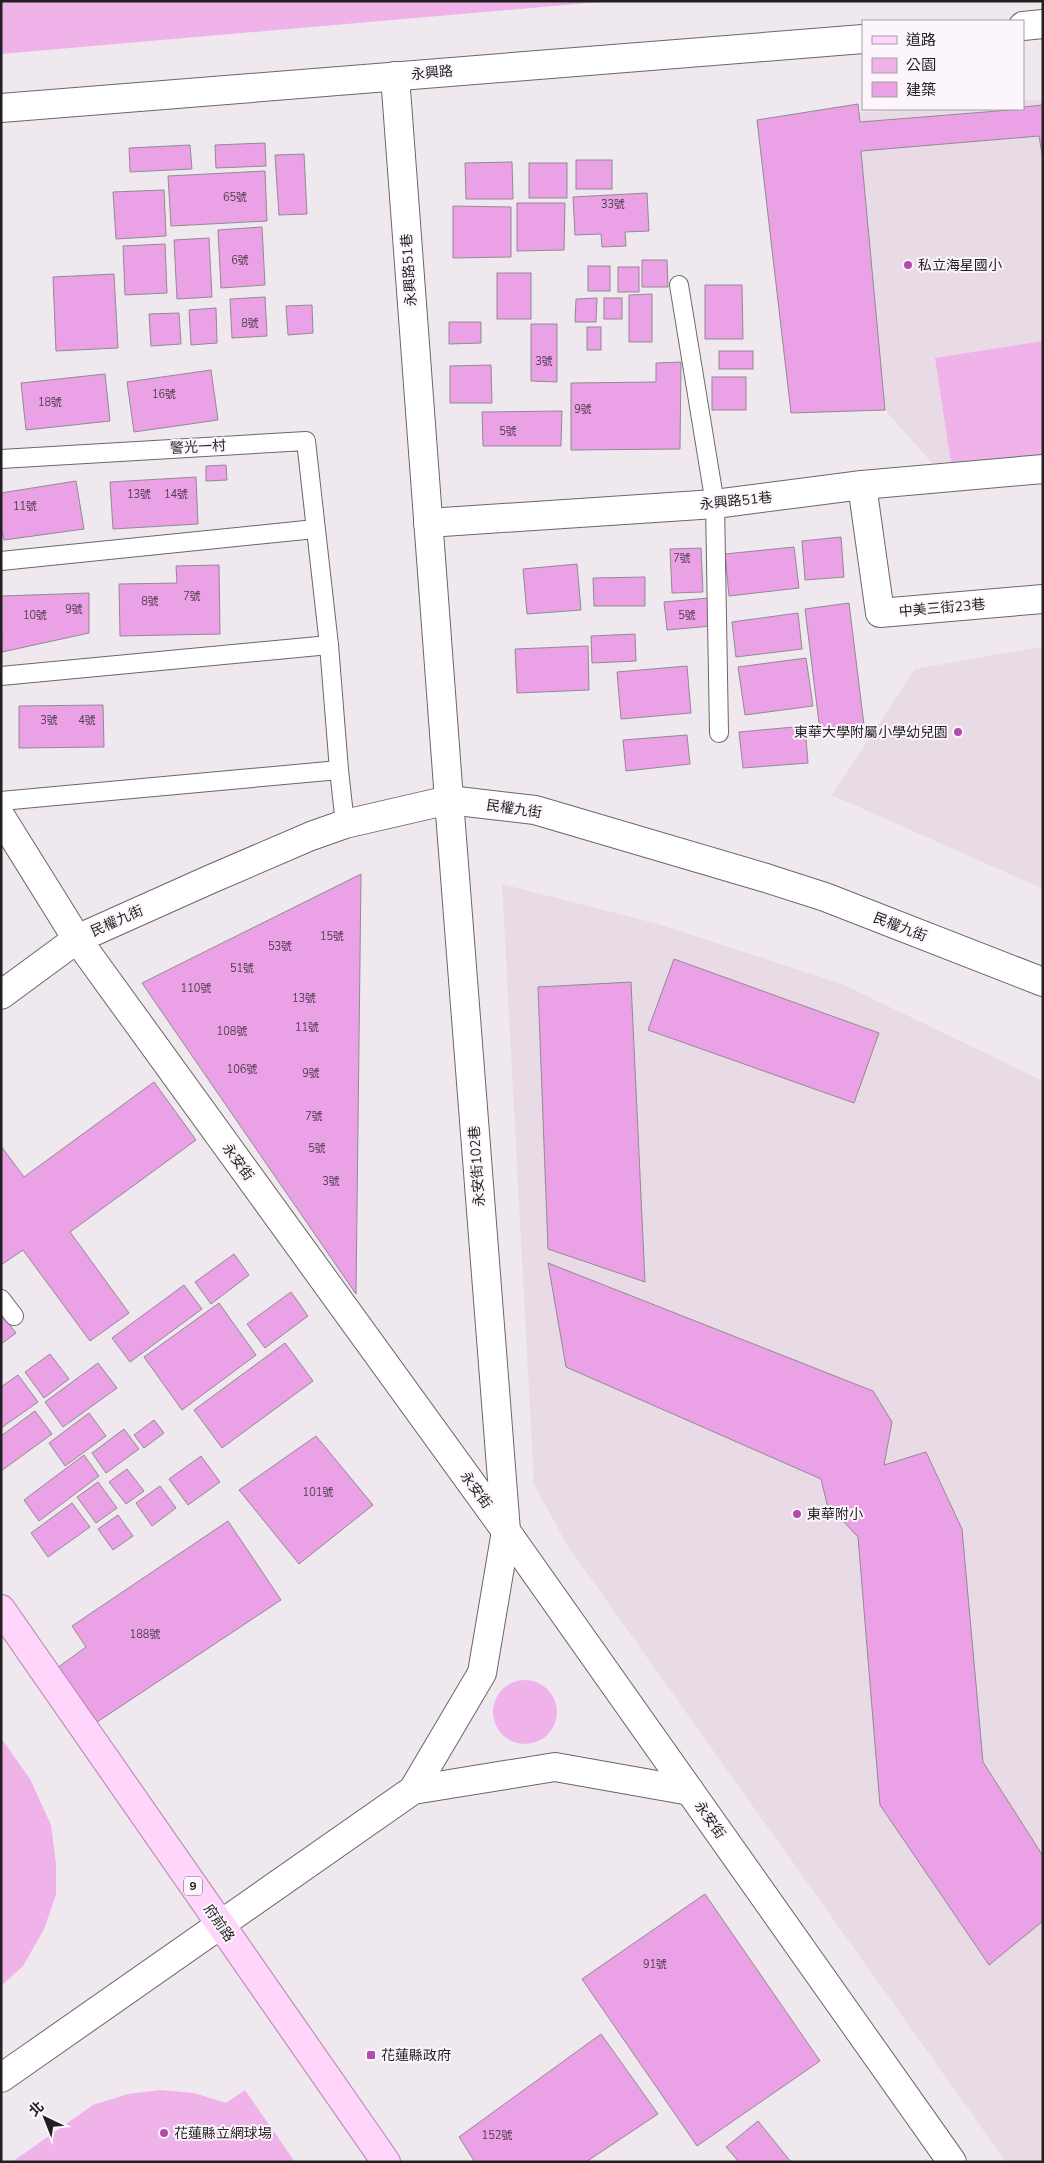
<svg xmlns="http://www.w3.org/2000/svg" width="1044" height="2163" font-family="'Nunito Sans','Noto Sans TC',sans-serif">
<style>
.built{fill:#e8dbe6}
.green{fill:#efb2e9}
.building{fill:#eba1e5;stroke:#918b90}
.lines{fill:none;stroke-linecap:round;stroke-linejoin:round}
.service-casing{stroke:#6c666b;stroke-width:20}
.minor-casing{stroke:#6c666b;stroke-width:30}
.primary-casing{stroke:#b283ad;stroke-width:30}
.service{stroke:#fff;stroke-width:18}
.minor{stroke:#fff;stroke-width:28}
.primary{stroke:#ffd5fb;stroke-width:28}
.poi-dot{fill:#b34bae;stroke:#fcf5fb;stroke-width:2}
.labels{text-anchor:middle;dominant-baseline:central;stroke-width:4;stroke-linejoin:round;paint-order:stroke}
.number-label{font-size:11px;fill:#544052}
.shield{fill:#fcf5fb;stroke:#635f62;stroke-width:1}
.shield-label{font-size:12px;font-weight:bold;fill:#221f21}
.street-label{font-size:14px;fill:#221f21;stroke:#fcf5fb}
.poi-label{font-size:14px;fill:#221f21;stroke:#fcf5fb;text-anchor:start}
</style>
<rect width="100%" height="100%" fill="#efe8ee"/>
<g class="built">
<path d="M 1043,99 L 1043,475 L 955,489 L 885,410 L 791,413 L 757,120 L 914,109 L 1023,109 L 1023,101 Z"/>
<path d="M 1040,647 L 1043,648 L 1043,889 L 832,795 L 915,669 Z"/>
<path d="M 502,884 L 658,924 L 842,984 L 1043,1081 L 1043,2162 L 1006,2162 L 567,1545 L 534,1484 Z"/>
</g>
<g class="green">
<path d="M 1,1 L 610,1 L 1,54 Z"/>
<path d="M 1043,341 L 1043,475 L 955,489 L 935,358 Z"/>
<circle cx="525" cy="1712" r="32"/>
<path d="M 1,1738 L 30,1779 L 51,1825 L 56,1864 L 56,1895 L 44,1929 L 23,1966 L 1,1986 Z"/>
<path d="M 160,2090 L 194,2093 L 226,2103 L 245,2090 L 295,2162 L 12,2162 L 93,2105 L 128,2094 Z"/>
</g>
<g class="building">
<path d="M 858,104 L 860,122 L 1023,109 L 1023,107 L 1043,105 L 1043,159 L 1039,136 L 861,151 L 885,410 L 791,413 L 757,120 Z"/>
<path d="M 265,143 L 266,166 L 216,168 L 215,145 Z"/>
<path d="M 190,145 L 192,169 L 130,172 L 129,148 Z"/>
<path d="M 304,154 L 307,214 L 279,215 L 275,155 Z"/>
<rect x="576" y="160" width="36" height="29"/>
<path d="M 512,162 L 513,199 L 466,199 L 465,163 Z"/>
<rect x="529" y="163" width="38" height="35"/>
<path d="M 265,171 L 267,221 L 171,226 L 168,176 Z"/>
<path d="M 164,190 L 166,236 L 116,239 L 113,192 Z"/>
<path d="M 647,193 L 649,231 L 625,232 L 626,246 L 602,247 L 601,234 L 575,235 L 573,197 Z"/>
<path d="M 517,203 L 565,203 L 564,250 L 517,251 Z"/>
<path d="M 453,206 L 511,207 L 511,257 L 453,258 Z"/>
<path d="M 262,227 L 265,285 L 221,288 L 218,230 Z"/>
<path d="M 209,238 L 212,297 L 177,299 L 174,240 Z"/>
<path d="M 165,244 L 167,293 L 125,295 L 123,246 Z"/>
<path d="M 642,260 L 667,260 L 668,287 L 642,287 Z"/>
<rect x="588" y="266" width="22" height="25"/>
<rect x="618" y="267" width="21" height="25"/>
<rect x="497" y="273" width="34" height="46"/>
<path d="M 114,274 L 118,348 L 56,351 L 53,277 Z"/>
<path d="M 705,285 L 742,285 L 743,339 L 705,339 Z"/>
<path d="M 652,294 L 652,342 L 629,342 L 629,295 Z"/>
<path d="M 265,297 L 267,336 L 232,338 L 230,299 Z"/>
<path d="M 597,298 L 596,322 L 575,322 L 576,299 Z"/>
<rect x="604" y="298" width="18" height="21"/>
<path d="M 312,305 L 313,333 L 288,335 L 286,306 Z"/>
<path d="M 216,308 L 217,343 L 191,345 L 189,310 Z"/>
<path d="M 179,313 L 181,344 L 151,346 L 149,314 Z"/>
<path d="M 449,322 L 481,322 L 481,343 L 449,344 Z"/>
<path d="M 531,324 L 557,324 L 557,382 L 531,381 Z"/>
<rect x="587" y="327" width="14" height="23"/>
<rect x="719" y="351" width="34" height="18"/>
<path d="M 681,362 L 680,449 L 571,450 L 571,383 L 656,382 L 656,363 Z"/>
<path d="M 491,365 L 492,403 L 450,403 L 450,366 Z"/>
<path d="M 211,370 L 218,420 L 134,432 L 127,382 Z"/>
<path d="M 105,374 L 110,421 L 26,430 L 21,383 Z"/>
<rect x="712" y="377" width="34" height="33"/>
<path d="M 562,411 L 561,446 L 483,446 L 482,412 Z"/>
<path d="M 226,465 L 227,480 L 206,481 L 206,466 Z"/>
<path d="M 196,477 L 198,524 L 113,529 L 110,482 Z"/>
<path d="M 76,481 L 84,529 L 4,540 L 1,527 L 1,493 Z"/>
<path d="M 841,537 L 844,577 L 805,580 L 802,541 Z"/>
<path d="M 794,547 L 799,588 L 729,596 L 725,554 Z"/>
<path d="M 701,548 L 703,592 L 672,593 L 670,549 Z"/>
<path d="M 577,564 L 581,610 L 527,614 L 523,569 Z"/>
<path d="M 219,565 L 220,634 L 120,636 L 119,584 L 177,583 L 176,566 Z"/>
<path d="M 645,577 L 645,606 L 594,606 L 593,578 Z"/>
<path d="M 89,593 L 89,633 L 2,652 L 1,596 Z"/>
<path d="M 709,598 L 712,626 L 667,630 L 664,602 Z"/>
<path d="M 849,603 L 864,725 L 820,731 L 805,609 Z"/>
<path d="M 798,613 L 802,649 L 736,657 L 732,622 Z"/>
<path d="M 635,634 L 636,661 L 592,663 L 591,636 Z"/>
<path d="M 588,646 L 589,690 L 517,693 L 515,649 Z"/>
<path d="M 806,658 L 813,706 L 745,715 L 738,667 Z"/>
<path d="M 687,666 L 691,713 L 621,719 L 617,672 Z"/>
<path d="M 103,705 L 104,747 L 19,748 L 19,706 Z"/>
<path d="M 805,726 L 808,763 L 743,768 L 739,732 Z"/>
<path d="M 687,735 L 690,764 L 626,771 L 623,740 Z"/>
<path d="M 361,874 L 356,1294 L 142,983 Z"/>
<path d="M 674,959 L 879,1033 L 854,1103 L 648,1030 Z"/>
<path d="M 631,982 L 645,1282 L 548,1249 L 538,987 Z"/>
<path d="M 154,1082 L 196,1140 L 70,1232 L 129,1313 L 90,1341 L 23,1250 L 1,1265 L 1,1146 L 24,1177 Z"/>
<path d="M 234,1254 L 249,1275 L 211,1304 L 195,1282 Z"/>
<path d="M 548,1263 L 873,1391 L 892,1422 L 884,1465 L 926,1452 L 962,1529 L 983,1762 L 1043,1856 L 1043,1921 L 989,1965 L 880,1805 L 858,1537 L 827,1504 L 821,1479 L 566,1367 Z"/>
<path d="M 184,1285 L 202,1309 L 130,1362 L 112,1338 Z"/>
<path d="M 291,1292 L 308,1316 L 265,1348 L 247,1324 Z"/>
<path d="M 219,1303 L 256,1355 L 182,1410 L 144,1357 Z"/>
<path d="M 1,1314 L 16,1333 L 1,1344 Z"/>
<path d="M 285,1343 L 313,1381 L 222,1448 L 194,1410 Z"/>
<path d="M 50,1354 L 69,1379 L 44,1398 L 25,1372 Z"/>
<path d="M 98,1363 L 117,1388 L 63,1427 L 45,1402 Z"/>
<path d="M 18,1375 L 38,1402 L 1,1428 L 1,1387 Z"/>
<path d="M 35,1411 L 52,1434 L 1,1471 L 1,1436 Z"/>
<path d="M 89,1413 L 106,1436 L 65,1466 L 49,1443 Z"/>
<path d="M 154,1420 L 164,1433 L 144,1448 L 134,1435 Z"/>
<path d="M 124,1429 L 139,1449 L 106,1473 L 92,1453 Z"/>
<path d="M 316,1436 L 373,1505 L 299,1564 L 239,1490 Z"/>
<path d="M 84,1455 L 99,1476 L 39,1521 L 24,1500 Z"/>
<path d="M 201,1456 L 220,1482 L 188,1505 L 169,1479 Z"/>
<path d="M 127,1469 L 144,1491 L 126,1504 L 109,1482 Z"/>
<path d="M 98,1482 L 117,1508 L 96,1523 L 77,1497 Z"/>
<path d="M 160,1486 L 176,1508 L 152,1526 L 136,1503 Z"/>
<path d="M 72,1503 L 90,1527 L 48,1557 L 31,1533 Z"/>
<path d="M 118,1515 L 133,1536 L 113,1550 L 98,1529 Z"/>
<path d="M 228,1521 L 281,1600 L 94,1724 L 57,1668 L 86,1647 L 72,1626 Z"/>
<path d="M 705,1894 L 820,2061 L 697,2146 L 582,1979 Z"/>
<path d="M 601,2034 L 658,2114 L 586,2162 L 475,2162 L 459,2137 Z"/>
<path d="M 758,2121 L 791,2162 L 739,2162 L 726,2147 Z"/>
</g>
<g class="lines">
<g class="service-casing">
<g id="service">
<path d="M 679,285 L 715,504 L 719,733"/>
<path d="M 1,459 L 306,441 L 329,645 L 339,770 L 345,824"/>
<path d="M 1,561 L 315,529"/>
<path d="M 1,676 L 329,645"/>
<path d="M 1,801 L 339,770"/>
<path d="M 1,1299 L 14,1316"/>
</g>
</g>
<g class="minor-casing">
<g id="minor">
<path d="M 1023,26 L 1043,24"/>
<path d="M 1,108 L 863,39"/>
<path d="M 862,485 L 880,613 L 1043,599"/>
<path d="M 428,523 L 715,504 L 862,485 L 1043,469"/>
<path d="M 1,817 L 77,939 L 506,1531 L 952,2162"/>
<path d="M 1,995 L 77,939 L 211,879 L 311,836 L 345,824 L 449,800 L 535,810 L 766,878 L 825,897 L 1043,982"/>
<path d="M 413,1790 L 555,1767 L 690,1791"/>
<path d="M 1,2078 L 413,1790 L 482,1673 L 506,1531 L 449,800 L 395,76"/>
</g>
</g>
<g class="primary-casing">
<path id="primary" d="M 1,1609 L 386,2162"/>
</g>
<use href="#service" class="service"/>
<use href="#minor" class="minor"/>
<use href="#primary" class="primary"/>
</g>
<g class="poi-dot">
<circle cx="908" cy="265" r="5"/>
<circle cx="958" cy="732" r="5"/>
<circle cx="797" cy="1514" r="5"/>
<rect x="366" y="2050" width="10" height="10" rx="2.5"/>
<circle cx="164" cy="2133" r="5"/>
</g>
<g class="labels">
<g class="number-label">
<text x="235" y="197">65號</text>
<text x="613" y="204">33號</text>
<text x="240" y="260">6號</text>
<text x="250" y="323">8號</text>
<text x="544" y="361">3號</text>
<text x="164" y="394">16號</text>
<text x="50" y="402">18號</text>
<text x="583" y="409">9號</text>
<text x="508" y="431">5號</text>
<text x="139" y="494">13號</text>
<text x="176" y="494">14號</text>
<text x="25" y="506">11號</text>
<text x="682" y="558">7號</text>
<text x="192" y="596">7號</text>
<text x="150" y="601">8號</text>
<text x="74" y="609">9號</text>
<text x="35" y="615">10號</text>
<text x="687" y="615">5號</text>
<text x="49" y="720">3號</text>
<text x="87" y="720">4號</text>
<text x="332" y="936">15號</text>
<text x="280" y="946">53號</text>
<text x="242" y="968">51號</text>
<text x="196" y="988">110號</text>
<text x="304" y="998">13號</text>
<text x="307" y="1027">11號</text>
<text x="232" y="1031">108號</text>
<text x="242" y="1069">106號</text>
<text x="311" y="1073">9號</text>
<text x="314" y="1116">7號</text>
<text x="317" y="1148">5號</text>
<text x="331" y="1181">3號</text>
<text x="318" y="1492">101號</text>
<text x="145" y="1634">188號</text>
<text x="655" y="1964">91號</text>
<text x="497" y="2135">152號</text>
</g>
<rect class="shield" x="184" y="1876.5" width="18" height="19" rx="4"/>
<g class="shield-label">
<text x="193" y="1886">9</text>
</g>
<g class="street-label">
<text transform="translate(432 73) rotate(-5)">永興路</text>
<text transform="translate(409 270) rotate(-94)">永興路51巷</text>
<text transform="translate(198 447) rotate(-3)">警光一村</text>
<text transform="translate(736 501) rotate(-6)">永興路51巷</text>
<text transform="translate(942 608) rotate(-5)">中美三街23巷</text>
<text transform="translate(514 809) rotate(8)">民權九街</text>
<text transform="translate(117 921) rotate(-24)">民權九街</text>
<text transform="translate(900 927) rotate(21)">民權九街</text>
<text transform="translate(238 1162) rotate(54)">永安街</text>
<text transform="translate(477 1166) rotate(-94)">永安街102巷</text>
<text transform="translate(476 1490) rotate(54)">永安街</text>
<text transform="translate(710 1820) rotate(55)">永安街</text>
<text transform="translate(219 1923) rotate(55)">府前路</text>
</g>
<g class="poi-label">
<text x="918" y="265">私立海星國小</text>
<text x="948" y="732" text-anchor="end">東華大學附屬小學幼兒園</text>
<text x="807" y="1514">東華附小</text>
<text x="381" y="2055">花蓮縣政府</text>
<text x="174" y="2133">花蓮縣立網球場</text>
</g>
</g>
<rect width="1044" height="2163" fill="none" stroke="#221f21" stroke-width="5"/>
<rect x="862" y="20" width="162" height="90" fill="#fcf5fb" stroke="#a59fa4"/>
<rect x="872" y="36" width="25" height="8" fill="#ffd5fb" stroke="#a59fa4"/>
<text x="906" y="45" font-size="15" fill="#221f21">道路</text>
<rect x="872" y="58" width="25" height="15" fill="#efb2e9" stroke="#a59fa4"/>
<text x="906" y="70" font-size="15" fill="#221f21">公園</text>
<rect x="872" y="82" width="25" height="15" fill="#eba1e5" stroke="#a59fa4"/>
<text x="906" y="95" font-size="15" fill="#221f21">建築</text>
<g transform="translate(45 2118) rotate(317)" stroke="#fcf5fb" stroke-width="4" paint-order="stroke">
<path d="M0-4L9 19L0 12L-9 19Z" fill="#221f21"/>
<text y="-8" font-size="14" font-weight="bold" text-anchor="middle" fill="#221f21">北</text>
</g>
</svg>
